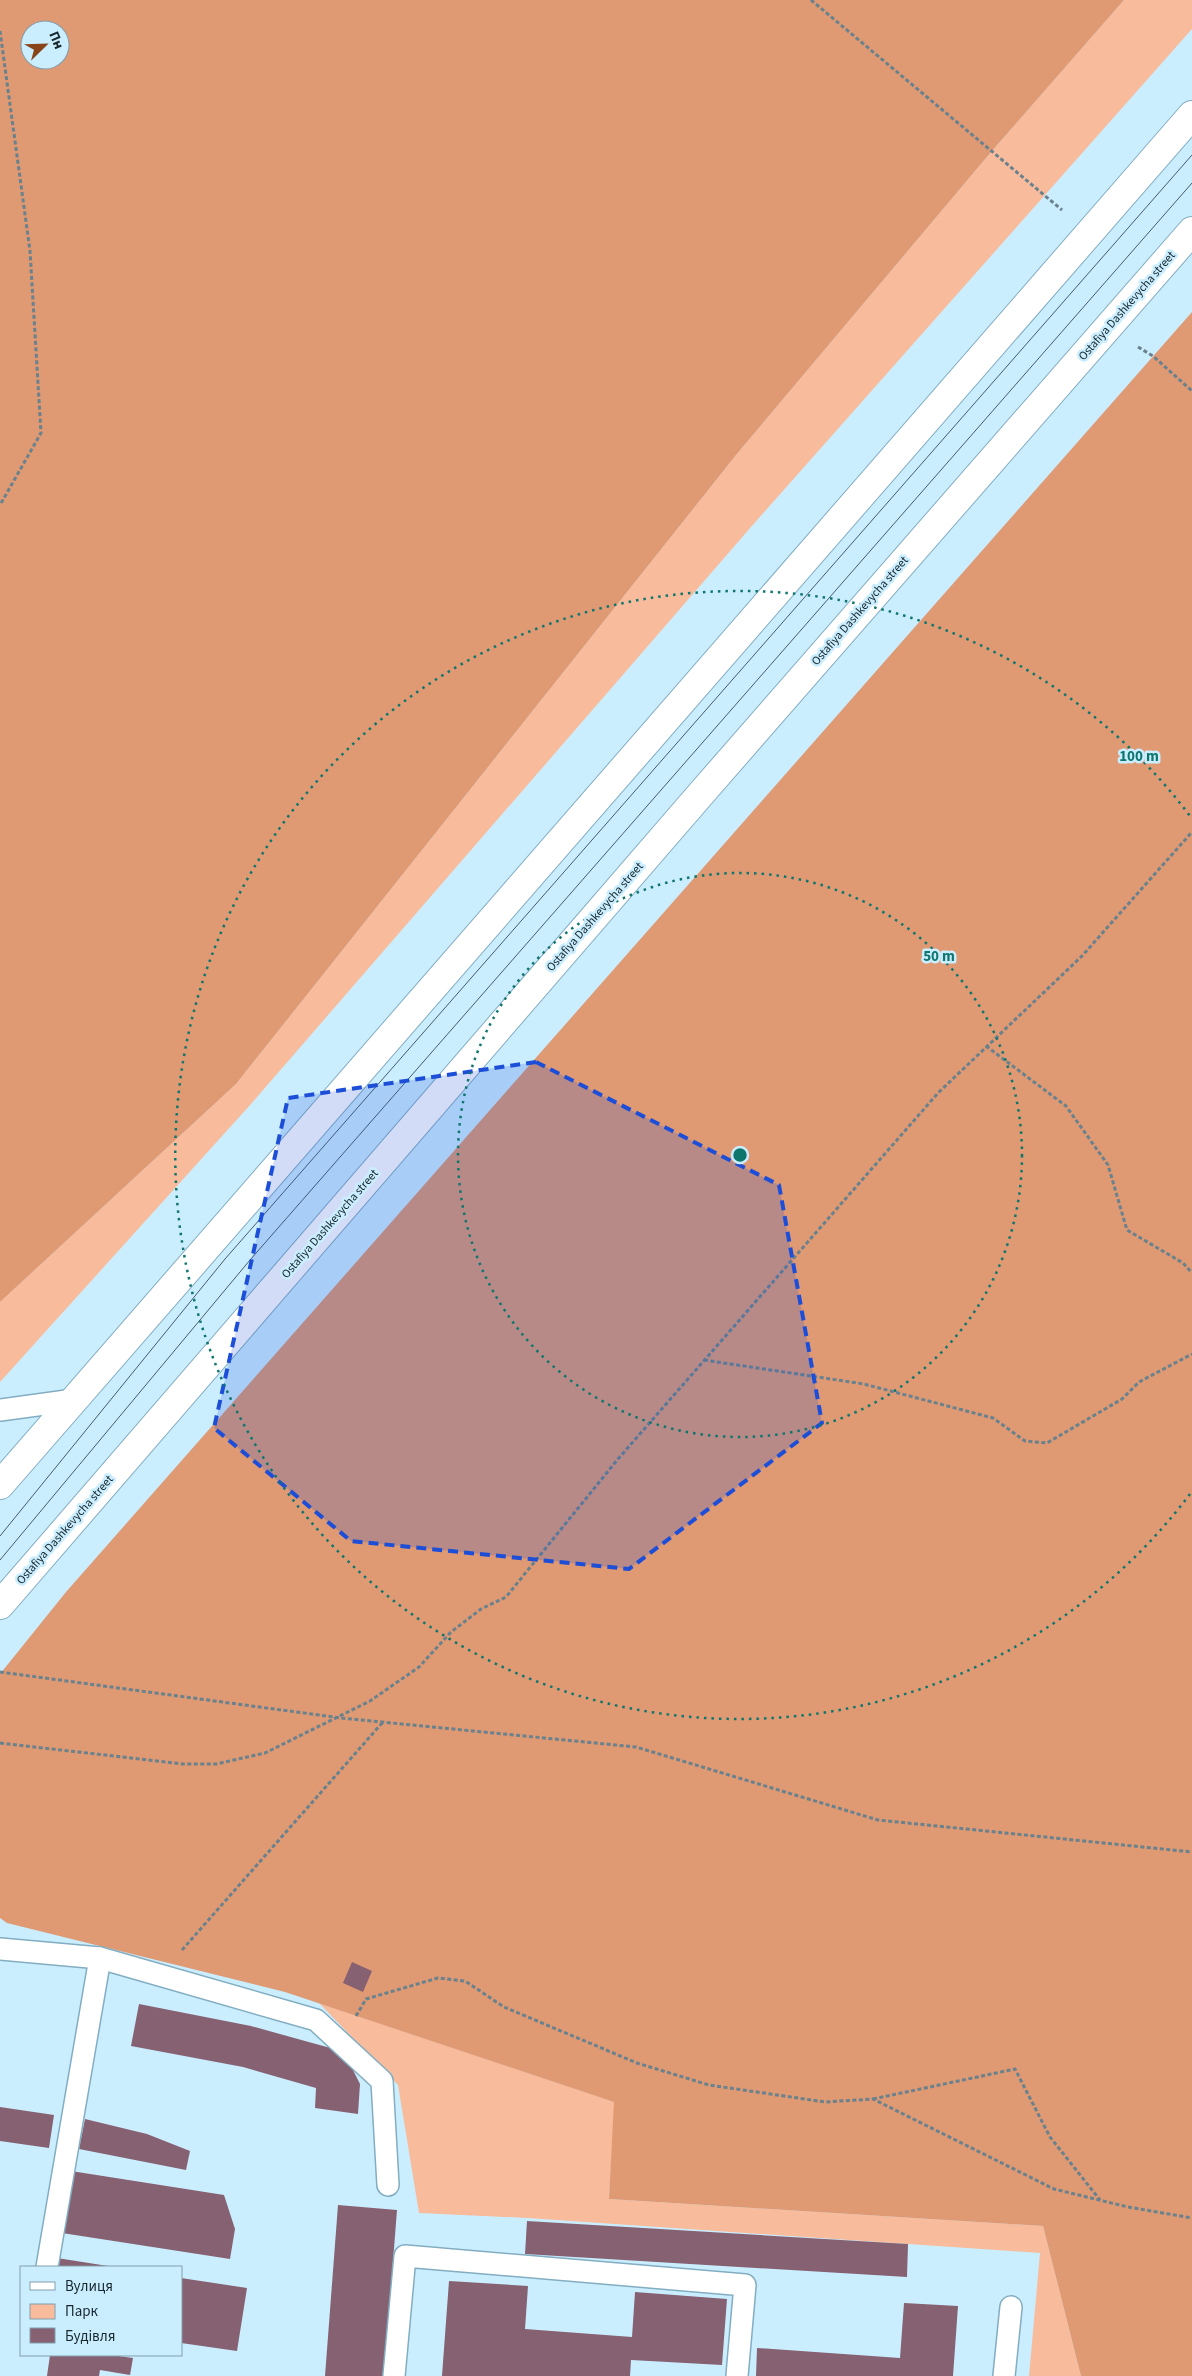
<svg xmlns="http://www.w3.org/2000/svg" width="1192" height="2376" font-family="'Source Sans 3',sans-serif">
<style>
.green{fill:#f8bb9c}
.forest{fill:#df9973;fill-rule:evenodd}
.building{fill:#866172}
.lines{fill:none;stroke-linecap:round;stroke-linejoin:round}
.service-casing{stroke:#83adc1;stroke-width:24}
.tertiary-casing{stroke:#83adc1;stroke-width:30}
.path{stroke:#69828d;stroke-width:3;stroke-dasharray:4 2.5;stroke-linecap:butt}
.service{stroke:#fff;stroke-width:21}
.tertiary{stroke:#fff;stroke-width:28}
.tram{stroke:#475c66;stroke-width:1}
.marked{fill:#1d4ed8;fill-opacity:0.2;stroke:#1d4ed8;stroke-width:4;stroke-dasharray:10 6;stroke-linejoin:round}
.ring{fill:none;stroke:#0f766e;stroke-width:2.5;stroke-dasharray:2.5 5}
.labels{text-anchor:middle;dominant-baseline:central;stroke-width:5;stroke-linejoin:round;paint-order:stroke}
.street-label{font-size:12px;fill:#16272e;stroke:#cbeeff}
.centre{fill:#0f766e;stroke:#cbeeff;stroke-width:2.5}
.ring-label{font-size:15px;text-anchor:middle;font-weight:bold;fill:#0f766e;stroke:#cbeeff;stroke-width:5;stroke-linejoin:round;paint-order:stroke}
</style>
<rect width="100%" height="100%" fill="#cbeeff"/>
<g class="green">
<path d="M 1124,0 L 1192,0 L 1192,29 L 751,527 L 251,1104 L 0,1382 L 0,1302 L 236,1084 L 736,455 L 991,152 Z"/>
<path d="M 319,2003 L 615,2102 L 609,2199 L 1043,2226 L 1081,2376 L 1029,2376 L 1040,2253 L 527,2218 L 419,2213 L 398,2085 Z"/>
</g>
<g class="forest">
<path d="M 0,0 L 1124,0 L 991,152 L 736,455 L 236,1084 L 0,1302 ZM 30,30 L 60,30 L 60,60 L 30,60 Z"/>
<path d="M 1192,312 L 1192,2376 L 1081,2376 L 1043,2226 L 609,2199 L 614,2102 L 285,1992 L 7,1923 L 0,1918 L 0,1674 L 66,1592 Z"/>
</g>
<g class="building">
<path d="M 352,1962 L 372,1971 L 363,1992 L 343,1983 Z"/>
<path d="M 139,2004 L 251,2026 L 334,2049 L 352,2068 L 360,2084 L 358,2114 L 315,2108 L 316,2088 L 243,2067 L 131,2046 Z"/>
<path d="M 0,2107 L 54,2115 L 49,2148 L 0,2141 Z"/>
<path d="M 85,2119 L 147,2134 L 190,2151 L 186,2170 L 79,2149 Z"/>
<path d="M 71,2171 L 224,2195 L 235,2229 L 230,2259 L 62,2233 Z"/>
<path d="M 338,2205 L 397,2210 L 384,2376 L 325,2376 Z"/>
<path d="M 527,2221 L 908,2244 L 907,2277 L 525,2254 Z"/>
<path d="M 57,2258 L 108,2266 L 108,2267 L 55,2267 Z"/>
<path d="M 181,2278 L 247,2288 L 237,2351 L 181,2343 Z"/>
<path d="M 449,2281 L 528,2286 L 525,2329 L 632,2337 L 635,2292 L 727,2299 L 722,2365 L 631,2360 L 630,2376 L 442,2376 Z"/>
<path d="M 904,2303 L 958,2306 L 953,2376 L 756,2376 L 757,2348 L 900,2358 Z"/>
<path d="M 50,2355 L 111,2355 L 133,2358 L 130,2375 L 100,2370 L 99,2376 L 47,2376 Z"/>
</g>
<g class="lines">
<g class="service-casing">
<g id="service">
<path d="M 0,1410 L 74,1400"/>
<path d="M 0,1949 L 100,1958 L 316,2020 L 382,2081 L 388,2185"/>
<path d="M 47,2267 L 100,1958"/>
<path d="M 394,2376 L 405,2256 L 745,2285 L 737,2376"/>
<path d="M 1004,2376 L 1011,2307"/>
</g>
</g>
<g class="tertiary-casing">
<g id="tertiary">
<path d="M 0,1485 L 1192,115"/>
<path d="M 0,1605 L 699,796 L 1192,231"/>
</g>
</g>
<g class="path">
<path d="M 811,0 L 1062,210"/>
<path d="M 0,31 L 30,251 L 41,433 L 0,505"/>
<path d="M 1138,347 L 1153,356 L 1192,391"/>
<path d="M 986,1046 L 1066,1106 L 1108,1165 L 1127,1230 L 1183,1263 L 1192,1273"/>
<path d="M 704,1360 L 864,1384 L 993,1418 L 1025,1441 L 1047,1443 L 1122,1399 L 1139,1382 L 1192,1354"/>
<path d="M 0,1672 L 341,1718 L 636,1747 L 878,1820 L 1192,1852"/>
<path d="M 0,1743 L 183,1764 L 216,1764 L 265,1753 L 370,1701 L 419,1667 L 451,1632 L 481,1609 L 506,1597 L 618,1459 L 938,1093 L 1082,956 L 1192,832"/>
<path d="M 182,1950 L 383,1722"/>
<path d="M 356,2016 L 366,1999 L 438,1978 L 465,1981 L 504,2007 L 637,2063 L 709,2085 L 825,2102 L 873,2099 L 1054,2189 L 1128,2207 L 1192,2218"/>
<path d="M 873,2099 L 1015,2069 L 1050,2137 L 1100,2200"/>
</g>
<use href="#service" class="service"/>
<use href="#tertiary" class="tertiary"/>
<g class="tram">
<path d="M 0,1536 L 225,1259 L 1192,155"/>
<path d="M 0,1560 L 250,1260 L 1192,183"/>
</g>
</g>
<path class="marked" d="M 536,1062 L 779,1185 L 822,1423 L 629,1569 L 351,1541 L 214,1428 L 288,1098 Z"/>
<g class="ring">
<circle cx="740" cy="1155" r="282"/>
<path d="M1190 1494A564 564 0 1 1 1190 816"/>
</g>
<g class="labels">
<g class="street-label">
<text transform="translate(1127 306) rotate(-49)">Ostafiya Dashkevycha street</text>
<text transform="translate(860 611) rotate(-49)">Ostafiya Dashkevycha street</text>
<text transform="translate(595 917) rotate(-49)">Ostafiya Dashkevycha street</text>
<text transform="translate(330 1224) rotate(-49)">Ostafiya Dashkevycha street</text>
<text transform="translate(65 1530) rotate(-49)">Ostafiya Dashkevycha street</text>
</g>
</g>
<circle cx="740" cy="1155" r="8" class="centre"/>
<g class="ring-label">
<text x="1139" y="761">100 m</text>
<text x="939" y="961">50 m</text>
</g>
<rect x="20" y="2266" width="162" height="90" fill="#cbeeff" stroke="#839eab"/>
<rect x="30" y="2282" width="25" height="8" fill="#ffffff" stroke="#839eab"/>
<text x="65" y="2291" font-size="15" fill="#16272e">Вулиця</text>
<rect x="30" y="2304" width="25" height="15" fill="#f8bb9c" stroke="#839eab"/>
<text x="65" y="2316" font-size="15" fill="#16272e">Парк</text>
<rect x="30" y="2328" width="25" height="15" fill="#866172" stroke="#839eab"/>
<text x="65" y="2341" font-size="15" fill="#16272e">Будівля</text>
<g transform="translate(45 45) rotate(67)"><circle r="24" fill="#cbeeff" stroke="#839eab"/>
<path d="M0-4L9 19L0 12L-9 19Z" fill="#89441a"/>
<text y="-8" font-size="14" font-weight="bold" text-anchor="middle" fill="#16272e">Пн</text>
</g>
</svg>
